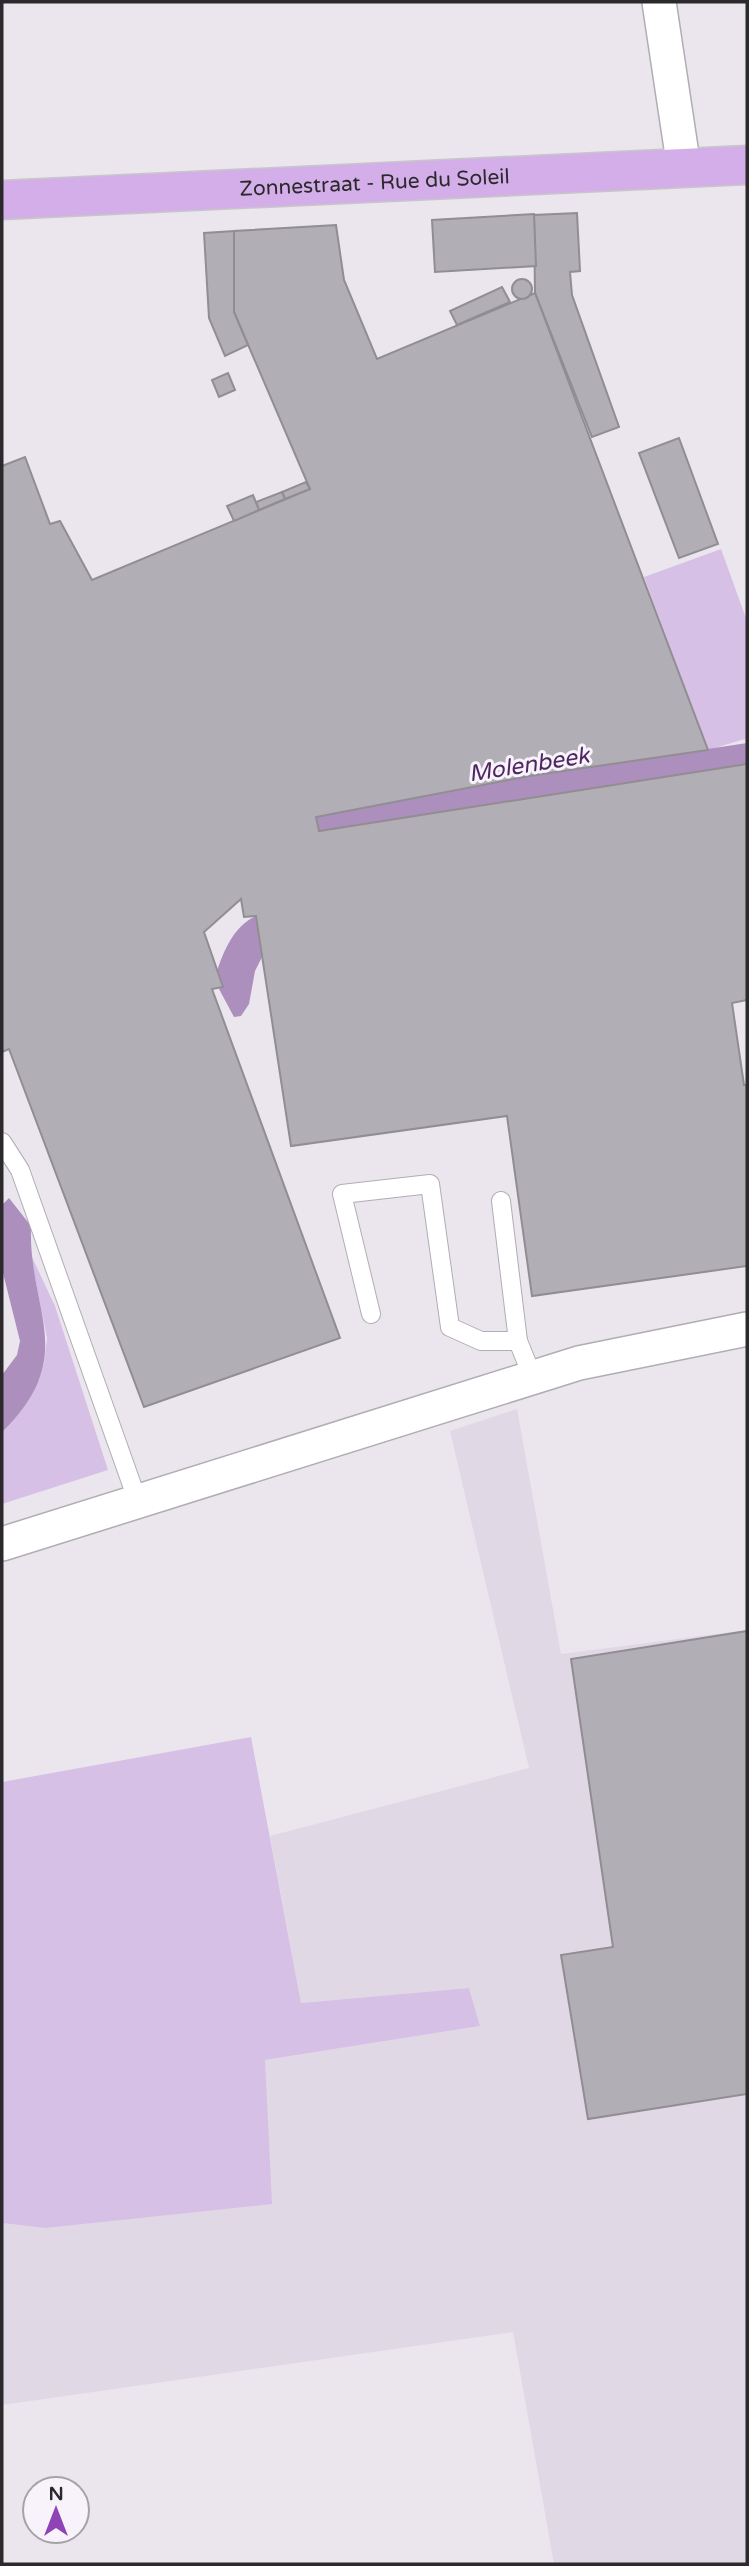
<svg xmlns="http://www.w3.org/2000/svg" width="749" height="2566" font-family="'Varela Round',sans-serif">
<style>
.built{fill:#e1d8e6}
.green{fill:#d7c0e5}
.water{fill:#ad8fbe}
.building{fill:#b2aeb5;stroke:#918d93;stroke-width:2}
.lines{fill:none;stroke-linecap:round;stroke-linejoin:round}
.service-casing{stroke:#b1adb4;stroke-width:20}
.minor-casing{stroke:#b1adb4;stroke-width:36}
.primary-casing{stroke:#c8c7c8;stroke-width:41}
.service{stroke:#fff;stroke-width:18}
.minor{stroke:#fff;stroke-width:33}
.primary{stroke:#d4aee9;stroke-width:38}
.labels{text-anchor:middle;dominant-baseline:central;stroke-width:6;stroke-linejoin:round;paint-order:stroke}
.street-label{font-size:21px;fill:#2b292c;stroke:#f8f3fb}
.water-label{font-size:23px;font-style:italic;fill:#4e2762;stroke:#f8f3fb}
</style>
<rect width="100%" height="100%" fill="#ebe6ee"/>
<path class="built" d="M 517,1409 L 561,1654 L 747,1630 L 747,2564 L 554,2564 L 513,2332 L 2,2405 L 2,2223 L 45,2228 L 265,2060 L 480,2026 L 469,1988 L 301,2003 L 270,1836 L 529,1768 L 450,1431 Z"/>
<g class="green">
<path d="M 721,549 L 747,621 L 747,751 L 745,739 L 708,750 L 644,577 Z"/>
<path d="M 30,1253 L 55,1306 L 108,1470 L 2,1504 L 2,1432 L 40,1378 L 44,1363 L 47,1338 Z"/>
<path d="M 251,1737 L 301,2003 L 469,1988 L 480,2026 L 265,2060 L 272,2204 L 45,2228 L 2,2223 L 2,1782 Z"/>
</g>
<g class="water">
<path d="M 747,743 L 747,764 L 319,831 L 316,817 L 529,776 Z"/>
<path d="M 256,916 L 262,957 L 255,971 L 249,1004 L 241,1016 L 234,1017 L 219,989 L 222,987 L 217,971 C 224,950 234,926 256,916 Z"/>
<path d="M 9,1198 L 31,1226 C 28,1311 80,1356 2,1432 L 2,1375 L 17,1355 L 20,1341 L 2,1269 L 2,1205 Z"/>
</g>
<g class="building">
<path d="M 577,213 L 580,271 L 570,272 L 572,295 L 619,427 L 592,437 L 535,293 L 534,215 Z"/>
<path d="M 534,214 L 536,266 L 435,272 L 432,220 Z"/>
<path d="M 336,225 L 344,280 L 377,359 L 535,293 L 708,750 L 529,776 L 316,817 L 319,831 L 747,764 L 747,1000 L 732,1003 L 744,1085 L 747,1085 L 747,1266 L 532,1296 L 507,1116 L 291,1146 L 256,916 L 244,917 L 241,899 L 204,932 L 223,987 L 212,989 L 340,1338 L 144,1407 L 9,1049 L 2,1052 L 2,466 L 25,457 L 50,524 L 60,521 L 92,580 L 310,489 L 234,312 L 234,231 Z"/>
<path d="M 234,231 L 234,312 L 248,345 L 225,356 L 209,318 L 204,233 Z"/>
<circle cx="522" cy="289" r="10"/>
<path d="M 502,287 L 510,302 L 457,325 L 450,311 Z"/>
<path d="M 228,373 L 235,390 L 219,397 L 212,380 Z"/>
<path d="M 679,438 L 718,544 L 679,558 L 639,453 Z"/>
<path d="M 306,482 L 310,489 L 285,499 L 282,492 Z"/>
<path d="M 282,492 L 285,499 L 259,510 L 256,502 Z"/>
<path d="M 253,495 L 259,510 L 234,521 L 227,506 Z"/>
<path d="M 747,1631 L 747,2094 L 588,2119 L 561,1955 L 613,1947 L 571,1659 Z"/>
</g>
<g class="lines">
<g class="service-casing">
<g id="service">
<path d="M 2,1142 L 20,1170 L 138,1502"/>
<path d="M 501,1201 L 518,1341"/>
<path d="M 371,1314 L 342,1194 L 430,1184 L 450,1327 L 481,1341 L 518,1341 L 533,1378"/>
</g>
</g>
<g class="minor-casing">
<g id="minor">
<path d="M 659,2 L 684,168"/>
<path d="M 2,1544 L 579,1363 L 747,1329"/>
</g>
</g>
<g class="primary-casing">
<g id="primary">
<path id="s1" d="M 2,200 L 747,165"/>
</g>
</g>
<use href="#service" class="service"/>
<use href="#minor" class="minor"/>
<use href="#primary" class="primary"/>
</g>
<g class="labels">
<g class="street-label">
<text stroke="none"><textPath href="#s1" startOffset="373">Zonnestraat - Rue du Soleil</textPath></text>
</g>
<g class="water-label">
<text transform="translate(529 765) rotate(-9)">Molenbeek</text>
</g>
</g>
<rect width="749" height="2566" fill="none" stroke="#2b292c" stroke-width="7"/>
<g transform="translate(56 2510)"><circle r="33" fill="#f8f3fb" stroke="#a6a2a8" stroke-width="2"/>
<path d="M0-5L12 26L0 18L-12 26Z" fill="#8f43b4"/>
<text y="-10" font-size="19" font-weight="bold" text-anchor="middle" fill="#2b292c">N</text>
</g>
</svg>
